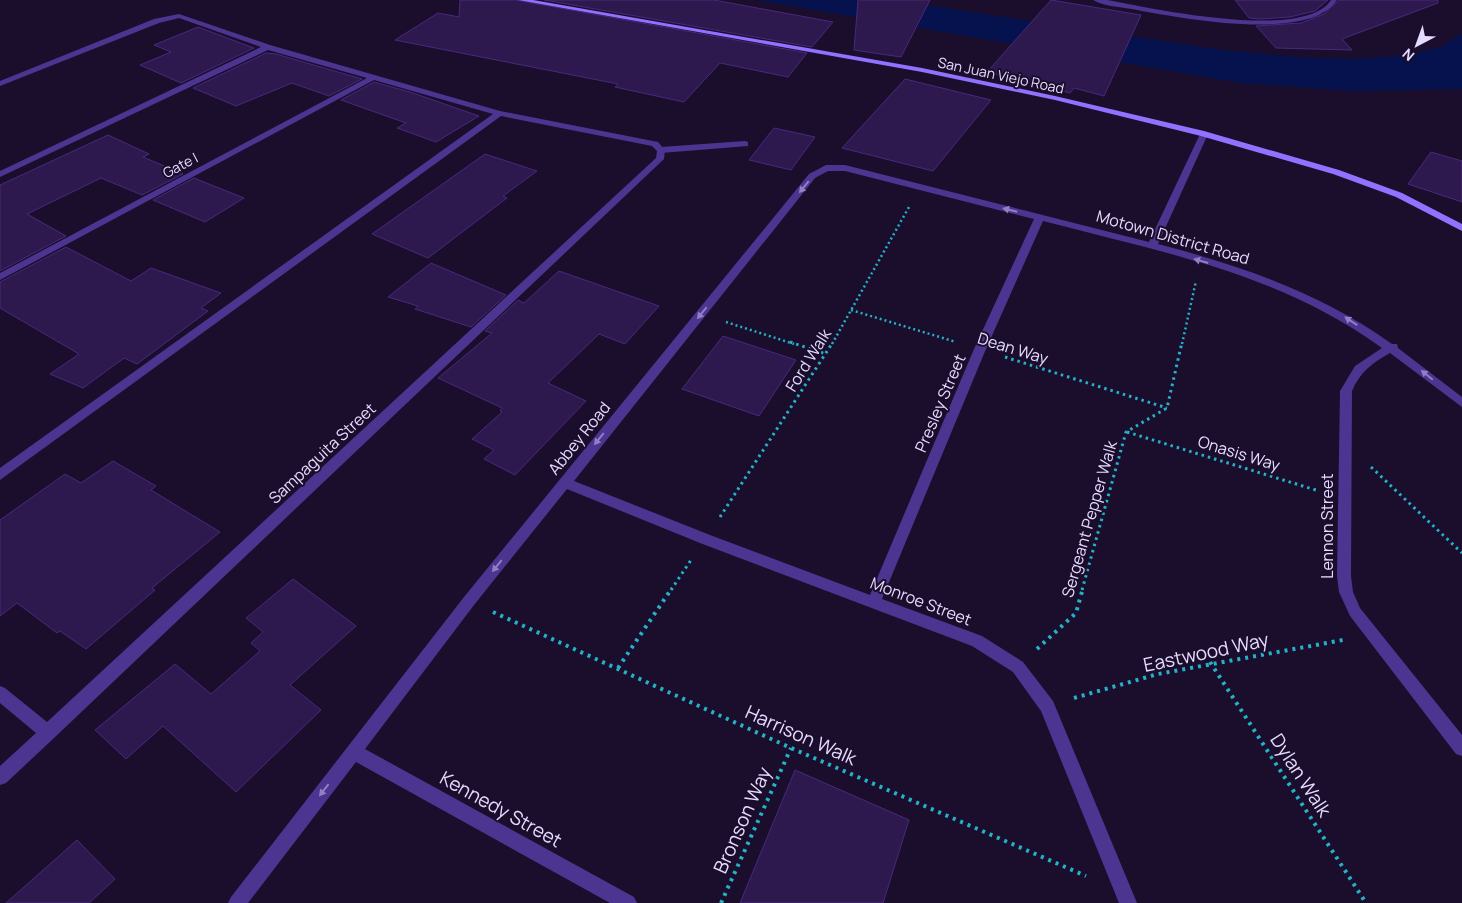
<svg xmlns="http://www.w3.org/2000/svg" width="1462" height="903" font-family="Manrope,sans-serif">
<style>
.water{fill:#05124e}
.building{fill:#2e194f;stroke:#4a287d}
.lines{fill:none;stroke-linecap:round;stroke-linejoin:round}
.path-far2{stroke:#24b2c9;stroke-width:2.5;stroke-dasharray:2 3;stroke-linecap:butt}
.path-far1{stroke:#24b2c9;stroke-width:3;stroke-dasharray:2.5 4;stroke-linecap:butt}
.path{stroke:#24b2c9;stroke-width:4;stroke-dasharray:3 5;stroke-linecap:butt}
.lane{fill:#4b3590;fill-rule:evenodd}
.street{fill:#4b3590;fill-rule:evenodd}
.secondary{fill:#9171ff;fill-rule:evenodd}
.oneway{fill:#907fc2}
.labels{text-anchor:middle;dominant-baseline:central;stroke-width:4;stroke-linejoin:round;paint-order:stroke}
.far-street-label{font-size:14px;fill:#e5daff;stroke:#1a0e2c}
.street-label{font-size:16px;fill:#e5daff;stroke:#1a0e2c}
.near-street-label{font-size:19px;fill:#e5daff;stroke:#1a0e2c}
</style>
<rect width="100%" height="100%" fill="#1a0e2c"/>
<path class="water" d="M 756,0 L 893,0 L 1222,50 L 1298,57 L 1357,59 L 1406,55 L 1441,47 L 1462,33 L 1462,89 L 1353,91 L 1241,83 Z"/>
<g class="building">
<path d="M 460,0 L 516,0 L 807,53 L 788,77 L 720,63 L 684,102 L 615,87 L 618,84 L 395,40 L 438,13 L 459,17 Z"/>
<path d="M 544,0 L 714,0 L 833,22 L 812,47 Z"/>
<path d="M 858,0 L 930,0 L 901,57 L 854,50 Z"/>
<path d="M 1051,0 L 1141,15 L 1104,96 L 1074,88 L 1070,93 L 987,72 Z"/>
<path d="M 1235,0 L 1328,0 L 1315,11 L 1290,17 L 1260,19 L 1249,18 Z"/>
<path d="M 1339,0 L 1438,0 L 1438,3 L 1342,39 L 1352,50 L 1276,48 L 1256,26 L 1301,23 L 1324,14 Z"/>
<path d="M 198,27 L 254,48 L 181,83 L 140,65 L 171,52 L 154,45 Z"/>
<path d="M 266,53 L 276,54 L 362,79 L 329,96 L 292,83 L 236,106 L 193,88 Z"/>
<path d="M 905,79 L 991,100 L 933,171 L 842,148 Z"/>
<path d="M 374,82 L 410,92 L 479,116 L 436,142 L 397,128 L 406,123 L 341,100 Z"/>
<path d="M 774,128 L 815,137 L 791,170 L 749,160 Z"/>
<path d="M 108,135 L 149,154 L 143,157 L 183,174 L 142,195 L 101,178 L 27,214 L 66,236 L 0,271 L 0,185 Z"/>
<path d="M 1431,152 L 1462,161 L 1462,202 L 1408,184 Z"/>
<path d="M 485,154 L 537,171 L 503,196 L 507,198 L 428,258 L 372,234 Z"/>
<path d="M 194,178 L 244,198 L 205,222 L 153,200 Z"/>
<path d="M 66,247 L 131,281 L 151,268 L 221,293 L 201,308 L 208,311 L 137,364 L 124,358 L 83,388 L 50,374 L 79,354 L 0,308 L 0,282 Z"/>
<path d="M 431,263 L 506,295 L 471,327 L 415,309 L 418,306 L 388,297 Z"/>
<path d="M 559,271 L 659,306 L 625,344 L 599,334 L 548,383 L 586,401 L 515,475 L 484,459 L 494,450 L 472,439 L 502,412 L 500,411 L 502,408 L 438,378 L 492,333 L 485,331 L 518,300 L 524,303 Z"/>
<path d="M 723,336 L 796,360 L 759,416 L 682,389 Z"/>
<path d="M 113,461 L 156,486 L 151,490 L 220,532 L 152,588 L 155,590 L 86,649 L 60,631 L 57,633 L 17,603 L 0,616 L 0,520 L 65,474 L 81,483 Z"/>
<path d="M 293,579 L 356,626 L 290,685 L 321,710 L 236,792 L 163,726 L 126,759 L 95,730 L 175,664 L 211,694 L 260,651 L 251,643 L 263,632 L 246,618 Z"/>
<path d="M 795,770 L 909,820 L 883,903 L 740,903 Z"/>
<path d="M 77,840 L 115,879 L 89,903 L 6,903 Z"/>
</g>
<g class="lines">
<g class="path-far2">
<path d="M 851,310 L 956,342"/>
<path d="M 726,322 L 794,344"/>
<path d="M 832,344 L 909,207"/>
<path d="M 1182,344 L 1196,281"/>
</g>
<g class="path-far1">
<path d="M 790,342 L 826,354"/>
<path d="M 1005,357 L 1167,408"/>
<path d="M 1127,432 L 1319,491"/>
<path d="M 1371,467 L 1462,553"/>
<path d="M 720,517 L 833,342"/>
<path d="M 671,590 L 691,560"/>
<path d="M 1082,590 L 1126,432 L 1167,408 L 1182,342"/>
</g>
<g class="path">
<path d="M 493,612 L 791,748 L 1086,876"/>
<path d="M 1037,649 L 1076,613 L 1083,588"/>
<path d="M 1210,662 L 1366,903"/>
<path d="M 618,668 L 672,588"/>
<path d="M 1074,698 L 1158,674 L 1343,640"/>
<path d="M 721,903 L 791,748"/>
</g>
<path class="lane" d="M 745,141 L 748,142 L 748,146 L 661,153 L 657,150 L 661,147 Z"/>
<g class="street">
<path d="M 1093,0 L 1107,0 C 1150,8 1304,42 1331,0 L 1337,0 C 1310,43 1180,18 1137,10 C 1124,7 1104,7 1093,0 Z"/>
<path d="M 179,14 L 270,45 L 500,111 L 658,142 L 665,150 L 664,159 L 54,738 L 6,783 L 0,785 L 0,766 L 36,733 L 0,703 L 0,686 L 5,688 L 47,722 L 656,158 L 657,151 L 652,146 L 501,116 L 0,480 L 0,468 L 493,114 L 374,80 L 0,280 L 0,273 L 367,78 L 268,50 L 0,177 L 0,171 L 261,47 L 179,18 L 159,23 L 0,86 L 0,81 L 154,19 Z"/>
<path d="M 1204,131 L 1208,134 L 1158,244 C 1242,266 1321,293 1392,344 L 1397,344 L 1398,348 L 1462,397 L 1462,407 L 1390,353 C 1372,363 1360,372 1352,391 L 1351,576 L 1353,592 L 1360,608 L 1462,735 L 1462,756 L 1456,754 L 1350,616 L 1339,592 L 1337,576 L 1340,391 L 1355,366 L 1382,348 C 1278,273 1165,253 1043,221 L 986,349 L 882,599 L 982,636 L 1023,662 L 1053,701 L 1137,903 L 1119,903 L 1041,711 L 1013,672 L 972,646 L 700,543 L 567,489 L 474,605 L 365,749 L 634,897 L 637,903 L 610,903 L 356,762 L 248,903 L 228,903 L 231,897 L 464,597 L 809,174 L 826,165 L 845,165 L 1149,242 L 1200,134 ZM 828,171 L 845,171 L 1034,219 L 974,349 L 870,595 L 710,535 L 574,481 L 815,178 Z"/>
</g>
<path class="secondary" d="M 518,0 L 533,0 L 922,68 L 1055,96 L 1204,131 L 1339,170 L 1402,193 L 1462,224 L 1462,231 L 1396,197 L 1333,174 L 1201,136 L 1055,100 L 922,72 Z"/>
</g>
<defs><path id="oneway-solid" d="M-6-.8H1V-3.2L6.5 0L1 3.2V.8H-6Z" transform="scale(1.25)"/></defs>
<g class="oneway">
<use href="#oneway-solid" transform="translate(804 187) rotate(129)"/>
<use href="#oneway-solid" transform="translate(1010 210) rotate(-166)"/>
<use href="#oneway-solid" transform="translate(1201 261) rotate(-164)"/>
<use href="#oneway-solid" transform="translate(702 313) rotate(129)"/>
<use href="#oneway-solid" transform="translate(1351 321) rotate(-147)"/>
<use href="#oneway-solid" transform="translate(1427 375) rotate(-141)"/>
<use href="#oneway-solid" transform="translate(599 439) rotate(129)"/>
<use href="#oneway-solid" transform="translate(497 566) rotate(129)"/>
<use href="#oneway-solid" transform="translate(324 790) rotate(128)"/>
</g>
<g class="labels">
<g class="far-street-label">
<text transform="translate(1001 75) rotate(12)">San Juan Viejo Road</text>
<text transform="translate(180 165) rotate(-28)">Gate I</text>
</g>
<g class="street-label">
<text transform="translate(1173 237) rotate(16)">Motown District Road</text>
<text transform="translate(1013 348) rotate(17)">Dean Way</text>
<text transform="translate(808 360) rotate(-58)">Ford Walk</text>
<text transform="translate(940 403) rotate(-67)">Presley Street</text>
<text transform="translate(579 438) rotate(-51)">Abbey Road</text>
<text transform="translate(322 453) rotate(-43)">Sampaguita Street</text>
<text transform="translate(1239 453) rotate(17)">Onasis Way</text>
<text transform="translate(1089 519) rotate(-74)">Sergeant Pepper Walk</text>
<text transform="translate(1327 526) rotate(-90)">Lennon Street</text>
<text transform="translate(921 601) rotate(21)">Monroe Street</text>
</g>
<g class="near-street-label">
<text transform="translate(1206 652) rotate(-12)">Eastwood Way</text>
<text transform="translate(801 735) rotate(24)">Harrison Walk</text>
<text transform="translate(1301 775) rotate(57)">Dylan Walk</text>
<text transform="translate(501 809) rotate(29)">Kennedy Street</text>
<text transform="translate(742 820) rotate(-66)">Bronson Way</text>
</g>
</g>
<g transform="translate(1417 45) rotate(221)" stroke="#1a0e2c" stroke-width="4" paint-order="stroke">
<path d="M0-4L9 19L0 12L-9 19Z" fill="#e5daff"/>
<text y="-8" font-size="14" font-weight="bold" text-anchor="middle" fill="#e5daff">N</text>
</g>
</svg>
